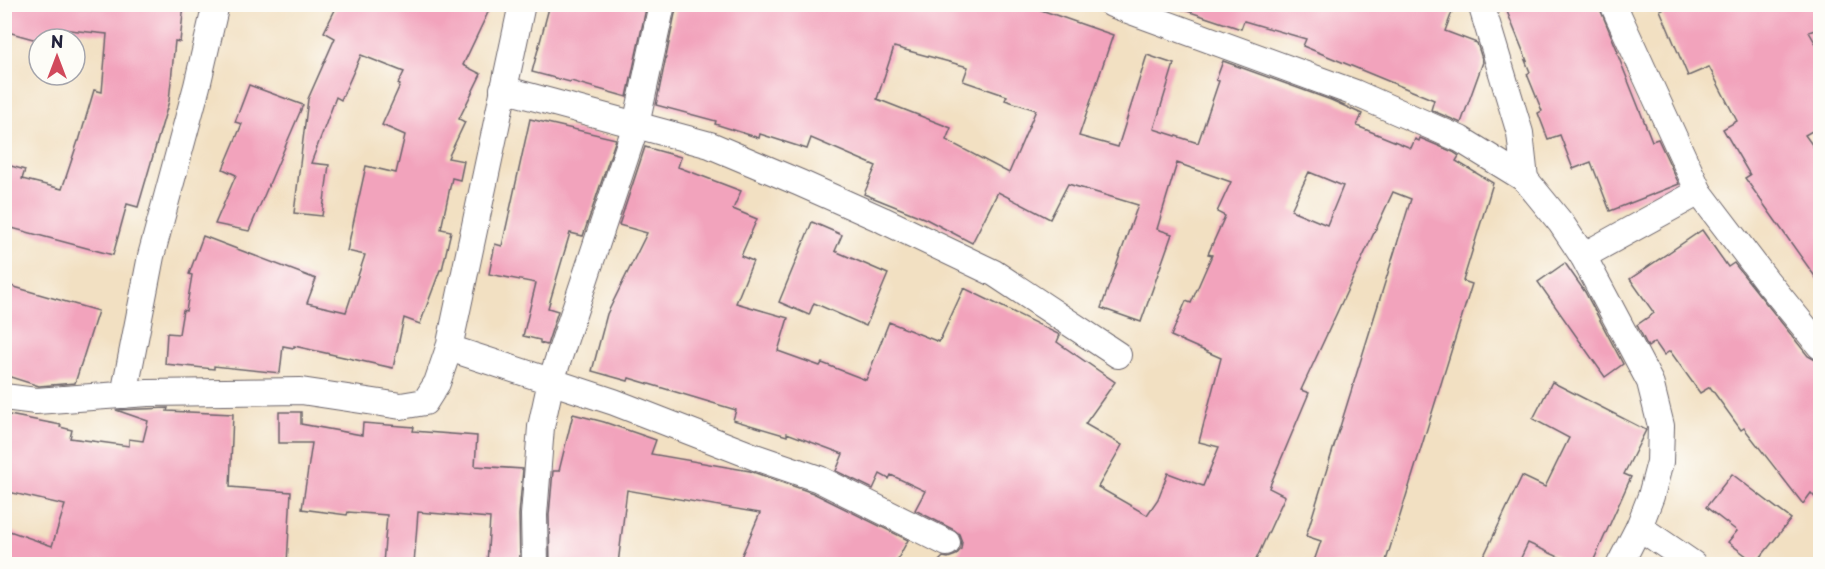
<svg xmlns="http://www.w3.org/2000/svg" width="1825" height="569" font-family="'Playpen Sans',sans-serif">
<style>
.building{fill:#f2a3bc;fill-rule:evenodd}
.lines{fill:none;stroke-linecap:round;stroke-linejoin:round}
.minor-casing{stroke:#6b646a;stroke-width:28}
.minor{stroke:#fff;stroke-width:26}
</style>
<rect width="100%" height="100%" fill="#fdfcf7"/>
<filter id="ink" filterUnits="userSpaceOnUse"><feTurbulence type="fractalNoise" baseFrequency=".0167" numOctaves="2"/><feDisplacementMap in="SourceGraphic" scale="12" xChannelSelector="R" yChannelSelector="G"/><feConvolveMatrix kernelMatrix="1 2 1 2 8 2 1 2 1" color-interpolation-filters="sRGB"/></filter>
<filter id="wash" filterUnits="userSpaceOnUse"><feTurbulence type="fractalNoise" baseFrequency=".008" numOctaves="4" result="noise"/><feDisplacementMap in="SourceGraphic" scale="24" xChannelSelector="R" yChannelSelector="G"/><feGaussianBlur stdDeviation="1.35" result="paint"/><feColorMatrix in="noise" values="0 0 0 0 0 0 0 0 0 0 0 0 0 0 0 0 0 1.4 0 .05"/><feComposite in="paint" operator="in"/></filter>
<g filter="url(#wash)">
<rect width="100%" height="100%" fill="#f2e0c2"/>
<g id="blocks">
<g class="building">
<path d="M 4,4 L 184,4 L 180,42 L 175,41 L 169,101 L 138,207 L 127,204 L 113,255 L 4,226 L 4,164 L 25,170 L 22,179 L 62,189 L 78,141 L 79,141 L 94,90 L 102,92 L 107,34 L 60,29 L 57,39 L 33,39 L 4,31 Z"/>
<path d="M 338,4 L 492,4 L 463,65 L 481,74 L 459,119 L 465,122 L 448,158 L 464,161 L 460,180 L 452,178 L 441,229 L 451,231 L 442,270 L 440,270 L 420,324 L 404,318 L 393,368 L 294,346 L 294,348 L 283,346 L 280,373 L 214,366 L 214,369 L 165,364 L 167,333 L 179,334 L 183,310 L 186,311 L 192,275 L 189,274 L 203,236 L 316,279 L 307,303 L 346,312 L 365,255 L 347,251 L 366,166 L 396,173 L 405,135 L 382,125 L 400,85 L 398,84 L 404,72 L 361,55 L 341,100 L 336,97 L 311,163 L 329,165 L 322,216 L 294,213 L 308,99 L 335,38 L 324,32 Z"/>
<path d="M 550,4 L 647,4 L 627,97 L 571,81 L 570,82 L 532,72 Z"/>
<path d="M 677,4 L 1024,4 L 1113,35 L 1079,136 L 1118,147 L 1147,55 L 1174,64 L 1154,129 L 1198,143 L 1219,81 L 1216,80 L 1223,61 L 1331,100 L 1362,114 L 1357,126 L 1411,148 L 1415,139 L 1419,141 L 1420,138 L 1453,152 L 1459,156 L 1456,161 L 1493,183 L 1463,281 L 1472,284 L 1385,564 L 1313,564 L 1321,541 L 1306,536 L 1411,199 L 1393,192 L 1301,390 L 1309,393 L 1269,488 L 1285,496 L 1254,564 L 936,564 L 943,557 L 948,558 L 956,555 L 961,549 L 962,542 L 959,534 L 954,530 L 915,510 L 925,491 L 891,475 L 889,479 L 880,474 L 873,489 L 836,471 L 843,454 L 787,433 L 787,436 L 733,420 L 736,410 L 629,378 L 628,381 L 592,371 L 607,314 L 647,233 L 619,225 L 645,147 L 681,157 L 678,167 L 741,191 L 733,209 L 757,219 L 741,256 L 753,261 L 736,303 L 788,318 L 778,351 L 820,366 L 822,363 L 866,380 L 889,322 L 939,342 L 964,288 L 1060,335 L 1057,342 L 1115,382 L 1085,424 L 1122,445 L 1098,487 L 1147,515 L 1158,499 L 1168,473 L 1203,486 L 1219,447 L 1199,442 L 1221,358 L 1171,336 L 1186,301 L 1191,303 L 1212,255 L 1208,254 L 1225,216 L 1217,212 L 1231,182 L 1177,163 L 1157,229 L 1172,234 L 1141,322 L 1101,308 L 1138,205 L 1068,184 L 1050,219 L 998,192 L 972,243 L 926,219 L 864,194 L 876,166 L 811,138 L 807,149 L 760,134 L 759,138 L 715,124 L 716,121 L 656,105 ZM 894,47 L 968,67 L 963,81 L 1007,96 L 1005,100 L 1036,110 L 1009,173 L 946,140 L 951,128 L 877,99 ZM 1309,172 L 1343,186 L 1327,225 L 1291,210 Z"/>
<path d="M 1179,4 L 1455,4 L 1445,31 L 1477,43 L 1483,62 L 1461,123 L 1431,110 L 1434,100 L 1303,46 L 1306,39 L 1244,21 L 1241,29 L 1178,8 Z"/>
<path d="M 1504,4 L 1598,4 L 1618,52 L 1617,53 L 1652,141 L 1658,139 L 1679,184 L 1610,211 L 1591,162 L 1573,169 L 1560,135 L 1548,139 L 1538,113 L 1542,111 L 1527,74 L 1530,72 L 1525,60 L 1527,61 Z"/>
<path d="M 1673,4 L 1821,4 L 1821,28 L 1809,32 L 1821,53 L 1821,126 L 1805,135 L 1821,157 L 1821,285 L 1745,178 L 1750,175 L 1723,129 L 1737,121 L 1709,67 L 1688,76 L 1660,10 Z"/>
<path d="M 249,85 L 303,105 L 249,231 L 215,224 L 236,175 L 223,169 L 242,124 L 235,122 Z"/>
<path d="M 530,119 L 616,139 L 583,236 L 570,233 L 548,308 L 558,311 L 547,345 L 540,343 L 540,340 L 523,336 L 536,283 L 489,274 L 495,244 L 502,246 Z"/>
<path d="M 812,222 L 842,235 L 835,251 L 888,274 L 866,326 L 814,303 L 809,315 L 779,302 Z"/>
<path d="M 1702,230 L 1728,267 L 1734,263 L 1808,356 L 1821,363 L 1821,504 L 1811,493 L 1803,504 L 1744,428 L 1741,430 L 1710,387 L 1700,393 L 1670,351 L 1664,355 L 1655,342 L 1648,347 L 1637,325 L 1654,313 L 1630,279 Z"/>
<path d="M 1565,263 L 1585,292 L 1623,364 L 1605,377 L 1538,282 Z"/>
<path d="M 4,284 L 98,311 L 75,383 L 39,386 L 4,375 Z"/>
<path d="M 1552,382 L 1646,430 L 1624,474 L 1631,477 L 1592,564 L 1574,564 L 1528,543 L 1518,564 L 1480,564 L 1522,476 L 1545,487 L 1569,438 L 1533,419 Z"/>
<path d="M 168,408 L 167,411 L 233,414 L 230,487 L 291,492 L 287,564 L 4,564 L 4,529 L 52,546 L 65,505 L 4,491 L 4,414 L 61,425 L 60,427 L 72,430 L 70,438 L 129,446 L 129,439 L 143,441 L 148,421 L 116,410 Z"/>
<path d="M 279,412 L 301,412 L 301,424 L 362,435 L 363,423 L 414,427 L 413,431 L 477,436 L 475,466 L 523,469 L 519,515 L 520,564 L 487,564 L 490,518 L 418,512 L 414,564 L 383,564 L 387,515 L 348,512 L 347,515 L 302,509 L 312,443 L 279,443 Z"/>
<path d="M 573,414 L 604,422 L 656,440 L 651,454 L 750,471 L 813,493 L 908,540 L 895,564 L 738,564 L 760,513 L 627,490 L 618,564 L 550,564 L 549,515 L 553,471 L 559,471 Z"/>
<path d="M 1732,474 L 1791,519 L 1756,563 L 1728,542 L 1737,531 L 1706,507 Z"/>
</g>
</g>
</g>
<g filter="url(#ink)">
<use href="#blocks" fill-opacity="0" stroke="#6b646a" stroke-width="1.5"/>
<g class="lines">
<g class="minor-casing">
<g id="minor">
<path d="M 1112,4 L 1355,93 L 1460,139 L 1525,179 L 1561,223 L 1583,256 L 1650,382 L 1661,426 L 1660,462 L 1651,496 L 1639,527 L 1620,564"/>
<path d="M 1481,4 L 1520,133 L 1525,179"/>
<path d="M 1613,4 L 1699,192 L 1766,280 L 1820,346"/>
<path d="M 503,89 L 710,145 L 800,183 L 883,220 L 994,273 L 1118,355"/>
<path d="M 1583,256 L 1699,192"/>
<path d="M 449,348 L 614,402 L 755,457 L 819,479 L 947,543"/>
<path d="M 124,395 L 151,256 L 197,86 L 216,4"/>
<path d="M 4,397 L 36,401 L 148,393 L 301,391 L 401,406 L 425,402 L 437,383 L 449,348 L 522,4"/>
<path d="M 1639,527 L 1693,564"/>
<path d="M 535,564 L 534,515 L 541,427 L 551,381 L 636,125 L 662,4"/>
</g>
</g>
<use href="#minor" class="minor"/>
</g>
</g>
<rect width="1825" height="569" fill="none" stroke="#fdfcf7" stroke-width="24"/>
<g transform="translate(57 57)"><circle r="28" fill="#fdfcf7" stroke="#a5a5ac" stroke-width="1.5"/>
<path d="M0-4.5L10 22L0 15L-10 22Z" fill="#d1495b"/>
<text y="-9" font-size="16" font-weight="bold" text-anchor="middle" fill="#22223b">N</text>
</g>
</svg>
